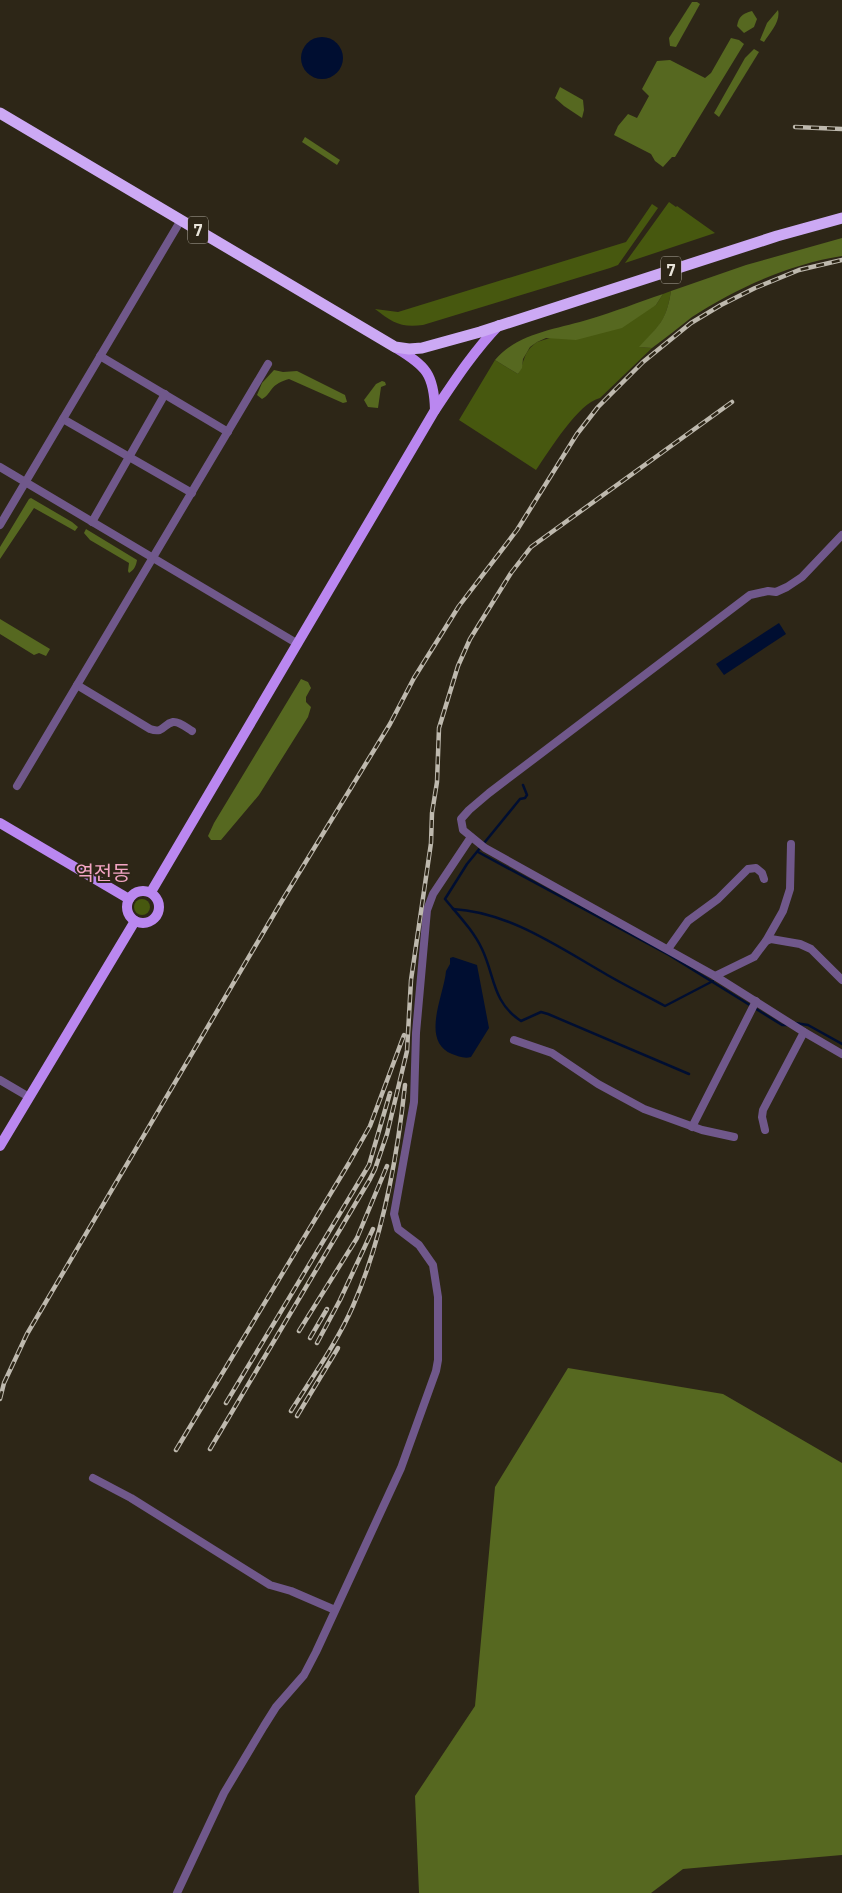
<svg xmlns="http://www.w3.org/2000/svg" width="842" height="1893" font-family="'IBM Plex Sans','Noto Sans KR',sans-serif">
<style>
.green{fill:#47580f}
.forest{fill:#566820}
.water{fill:#000e31}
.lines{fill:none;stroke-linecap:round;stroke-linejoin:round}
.stream{stroke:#000e31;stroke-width:2.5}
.minor{stroke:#70588b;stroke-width:8}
.major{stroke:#ba87f0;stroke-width:10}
.highway{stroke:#cca9f4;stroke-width:11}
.rail-casing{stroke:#beb9ae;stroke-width:4.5}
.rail{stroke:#2d2617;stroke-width:2.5;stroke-dasharray:8;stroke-linecap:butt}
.labels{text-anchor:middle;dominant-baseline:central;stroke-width:4;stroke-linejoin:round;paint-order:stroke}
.shield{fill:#2d2617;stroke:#b0aba0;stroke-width:1}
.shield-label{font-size:16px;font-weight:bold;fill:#e8e4da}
.quarter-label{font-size:20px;fill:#f3a5c4;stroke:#2d2617}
</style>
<rect width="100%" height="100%" fill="#2d2617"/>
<g class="green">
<path d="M 669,202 L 676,207 L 677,206 L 715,233 L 625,263 Z"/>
<path d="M 652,204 L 658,208 L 618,265 L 610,268 L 423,325 C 400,328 392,322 375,309 L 398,312 L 626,242 Z"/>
<path d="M 671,291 C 666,322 660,324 640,347 L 652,348 L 600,398 C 578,403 550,450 536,470 L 459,420 L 495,360 L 518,374 C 526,360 522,353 537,342 L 656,305 L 663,294 Z"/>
<circle cx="142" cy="907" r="8"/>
</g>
<g class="forest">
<path d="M 692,2 L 697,2 L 700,4 L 676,47 L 670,46 L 669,38 Z"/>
<path d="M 778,10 C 781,21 770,33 764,42 L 760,40 L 767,23 Z"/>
<path d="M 752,11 L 757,19 L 754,27 L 744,33 L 737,26 C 739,16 742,14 752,11 Z"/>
<path d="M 731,38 L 739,40 L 744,44 L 675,157 L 672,157 L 663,167 L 655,161 L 651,154 L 614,135 L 618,126 L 628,114 L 637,118 L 649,96 L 642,89 L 657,61 L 670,60 L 705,78 L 711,73 Z"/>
<path d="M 754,49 L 759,52 L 719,117 L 714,113 L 745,58 Z"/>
<path d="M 560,87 L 583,100 L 584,110 L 582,118 L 564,106 L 555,98 Z"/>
<path d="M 305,137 L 340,160 L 337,165 L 302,142 Z"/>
<path d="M 842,238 L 842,256 C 790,264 736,288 692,317 C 679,327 666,338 652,348 L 639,347 C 659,325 666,322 671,291 L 746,265 Z"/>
<path d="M 663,294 L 656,305 L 622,328 L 576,340 L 546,338 L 537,342 L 530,347 L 523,359 L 522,368 L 518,374 L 495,360 C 517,333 558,329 590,319 C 614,312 639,302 663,294 Z"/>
<path d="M 274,370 L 283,372 L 297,371 L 345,395 L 347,402 L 343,403 L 289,379 C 282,381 275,384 271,390 C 268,394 267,396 262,399 L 257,395 L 262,383 Z"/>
<path d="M 382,381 L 385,382 L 386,385 L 381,387 L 378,408 L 368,407 L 364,400 L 376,384 Z"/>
<path d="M 31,498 L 72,522 L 78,527 L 75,531 L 34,508 L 0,559 L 0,547 L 29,499 Z"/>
<path d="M 86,529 L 137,560 C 136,566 134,570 129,573 L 128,571 L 129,563 L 90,540 L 84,533 Z"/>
<path d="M 0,619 L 50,649 L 46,656 L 39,653 L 34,655 L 0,634 Z"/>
<path d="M 301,679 L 308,682 L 311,688 L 306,697 L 306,702 L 311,707 L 308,717 L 259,795 L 221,840 L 211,840 L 208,836 L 214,823 Z"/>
<path d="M 568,1368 L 723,1394 L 842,1463 L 842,1855 L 683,1869 L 651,1893 L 419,1893 L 415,1796 L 475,1706 L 495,1487 Z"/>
</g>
<g class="water">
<circle cx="322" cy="58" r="21"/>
<path d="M 779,623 L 786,634 L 724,675 L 716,664 Z"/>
<path d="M 453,957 L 477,965 L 489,1028 L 471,1057 C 464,1059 458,1056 452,1054 C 420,1041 444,995 446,971 L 450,964 L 450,958 Z"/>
</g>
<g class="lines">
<g class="stream">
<path d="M 523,785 L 527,795 L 525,798 L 520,799 L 467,864 L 445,899 C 458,915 473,930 482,949 C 495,976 492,1002 521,1021 L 541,1012 L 548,1014 L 689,1074"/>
<path d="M 478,852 L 669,955 L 782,1025 L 790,1025"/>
<path d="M 453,909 C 508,912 557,946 604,973 C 624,985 645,995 665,1006 L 713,981"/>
<path d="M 795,1023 L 808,1025 L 842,1044"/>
</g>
<g class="minor">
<path d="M 100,356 L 228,432"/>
<path d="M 63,419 L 192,493"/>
<path d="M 0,467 L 298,644"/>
<path d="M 92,522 L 165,394"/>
<path d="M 0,525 L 181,220"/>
<path d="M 842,535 L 802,577 L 787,587 L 776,592 L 768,591 L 750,595 L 489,793 L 469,810 L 461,819 L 463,830 L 485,848 L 715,976 L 804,1032 L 842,1054"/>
<path d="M 77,685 L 150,729 C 164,734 163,724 173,722 C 179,721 187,728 192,731"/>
<path d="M 17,786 L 268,364"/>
<path d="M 766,941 L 783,911 L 790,889 L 791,844"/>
<path d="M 668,949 L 688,921 L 718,899 L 748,869 L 756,868 L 762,873 L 764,879"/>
<path d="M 715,976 L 754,957 L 766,941 L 771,939 L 800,944 L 811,949 L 842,980"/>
<path d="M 514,1040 L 552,1053 L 598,1084 L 644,1109 L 702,1130 L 734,1137"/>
<path d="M 0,1080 L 29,1097"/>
<path d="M 692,1127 L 756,1001"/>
<path d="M 765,1130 L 762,1117 L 763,1110 L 804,1032"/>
<path d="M 93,1478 L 131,1498 L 270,1585 L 291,1591 L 335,1610"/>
<path d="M 177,1893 L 224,1793 L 264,1726 L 276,1707 L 304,1675 L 316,1652 L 401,1468 L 436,1371 L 438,1360 L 438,1297 L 433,1265 L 419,1245 L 398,1229 L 394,1214 L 414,1102 L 416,1033 L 427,910 L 433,894 L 471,837"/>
</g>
<g class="major">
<path d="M 396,348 C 426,366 434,374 435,410"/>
<path d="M 0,823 L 129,899"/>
<circle cx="143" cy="907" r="16"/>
<path d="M 151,892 L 435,410 C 455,380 474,351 499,325"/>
<path d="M 0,1146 L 135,921"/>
</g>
<path class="highway" d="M 0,113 L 395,347 L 409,349 L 422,348 L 480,332 L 777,236 L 842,218"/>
<g class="rail-casing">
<g id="rail">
<path d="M 795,127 L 842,129"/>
<path d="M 299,1331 L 357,1238 L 387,1166"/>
<path d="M 310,1338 L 327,1309"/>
<path d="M 317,1343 L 340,1300 L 373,1229"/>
<path d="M 0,1399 L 4,1383 L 27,1334 L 280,904 L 390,724 L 414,678 L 459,606 L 517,530 L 577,434 L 598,407 L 643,362 L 691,323 L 721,305 L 755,288 L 799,270 L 842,260"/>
<path d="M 226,1403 L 369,1165 L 390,1093"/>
<path d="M 291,1411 C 311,1379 338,1341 353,1306 C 383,1237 397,1160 405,1085"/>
<path d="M 297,1416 L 338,1348"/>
<path d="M 210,1449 L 370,1179 L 375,1169 L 387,1134 L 407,1051 L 411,980 L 431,843 L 432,813 L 437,782 L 439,728 L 458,666 L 470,639 L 511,573 L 531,547 L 732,402"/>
<path d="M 176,1450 L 349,1163 L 370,1126 L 404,1035"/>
</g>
</g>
<use href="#rail" class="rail"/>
</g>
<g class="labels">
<g class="shield">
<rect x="188" y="216.5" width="20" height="27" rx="4"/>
<rect x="661" y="256.5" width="20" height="27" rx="4"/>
</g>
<g class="shield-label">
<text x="198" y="230">7</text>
<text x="671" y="270">7</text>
</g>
<g class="quarter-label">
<text x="103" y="872">역전동</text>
</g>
</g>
</svg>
